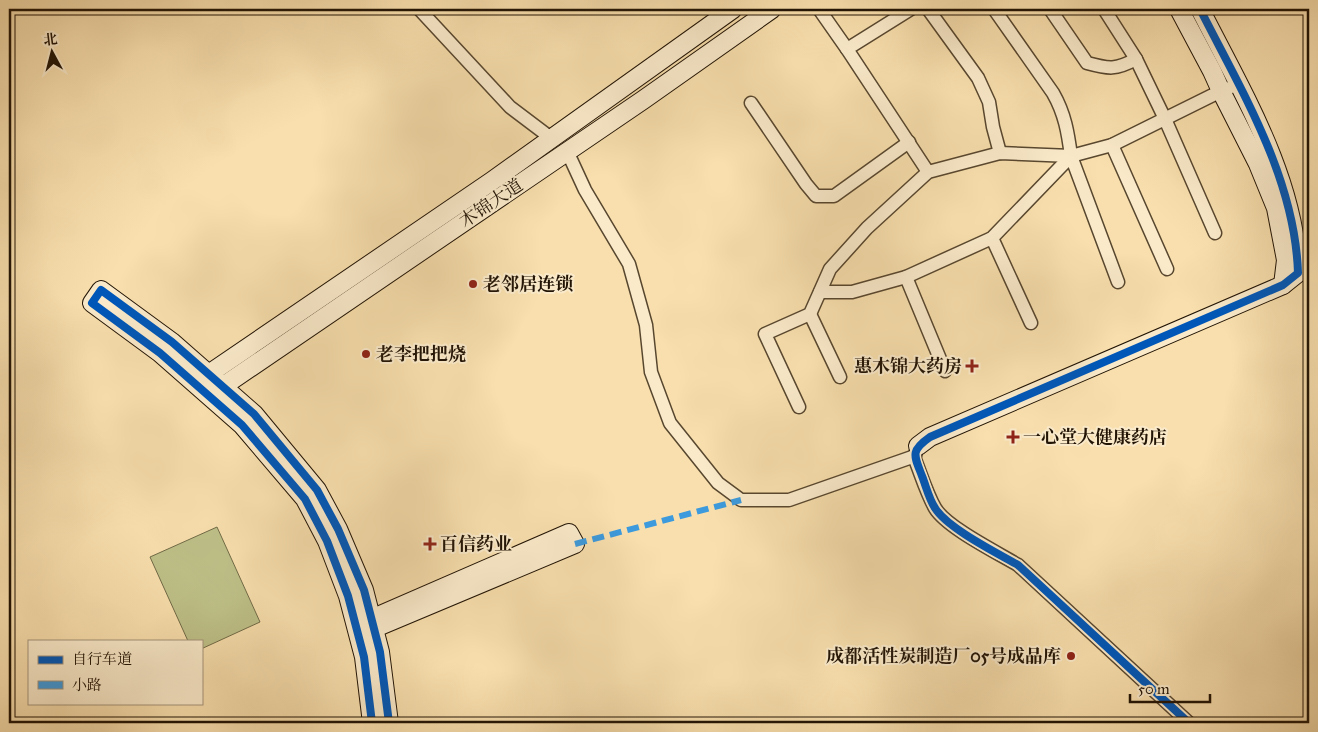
<svg xmlns="http://www.w3.org/2000/svg" width="1318" height="732" font-family="'IM FELL Great Primer','Noto Serif SC',serif">
<style>
.green{fill:#bec189;stroke:#706a47}
.lines{fill:none;stroke-linecap:round;stroke-linejoin:round}
.street-casing{stroke:#58472f;stroke-width:15}
.secondary-casing{stroke:#221405;stroke-width:20}
.street{stroke:#faeaca;stroke-width:12}
.secondary{stroke:#faeaca;stroke-width:18}
.quiet{stroke:#3c9add;stroke-width:6;stroke-dasharray:12 6;stroke-linecap:butt}
.cycleway-casing{stroke:#faeaca;stroke-width:11}
.cycleway{stroke:#0057b8;stroke-width:8}
.poi-dot{fill:#8f2418;stroke:#faeaca;stroke-width:2}
.labels{text-anchor:middle;dominant-baseline:central;stroke-width:4;stroke-linejoin:round;paint-order:stroke}
.street-label{font-size:18px;fill:#221405;stroke:#faeaca}
.poi-label{font-size:18px;font-weight:bold;fill:#221405;stroke:#faeaca;text-anchor:start}
</style>
<rect width="100%" height="100%" fill="#f8dfad"/>
<filter id="stains"><feTurbulence type="fractalNoise" baseFrequency=".004" numOctaves="4"/><feColorMatrix values="0 0 0 0 .2 0 0 0 0 .09 0 0 0 0 .02 0 0 0 .5 -.17"/></filter>
<radialGradient id="worn" r=".72"><stop offset=".6" stop-color="#630" stop-opacity="0"/><stop offset="1" stop-color="#630" stop-opacity=".3"/></radialGradient>
<path class="green" d="M 217,527 L 260,622 L 201,649 L 201,641 L 188,641 L 150,557 Z"/>
<g class="lines">
<g class="street-casing">
<g id="street">
<path d="M 419,9 L 510,107 L 551,138"/>
<path d="M 819,9 L 847,49"/>
<path d="M 911,9 L 847,49 L 928,172"/>
<path d="M 928,9 L 978,78 L 989,102 L 993,127 L 1000,153"/>
<path d="M 994,9 L 1053,93 C 1065,114 1068,133 1071,156"/>
<path d="M 1050,9 L 1087,63 C 1109,69 1116,70 1136,59"/>
<path d="M 1104,9 L 1136,59 L 1165,119 L 1215,233"/>
<path d="M 751,103 L 806,184 L 816,196 L 834,196 L 909,142"/>
<path d="M 1112,145 L 1167,269"/>
<path d="M 567,151 L 585,190 L 629,264 L 646,325 L 651,372 L 670,423 L 718,483 L 741,500 L 789,500 L 915,456"/>
<path d="M 992,238 L 1031,323"/>
<path d="M 906,277 L 945,371"/>
<path d="M 820,292 L 852,292 L 906,277 L 992,238 L 1071,156 L 1118,282"/>
<path d="M 810,314 L 840,377"/>
<path d="M 799,407 L 765,334 L 810,314 L 830,269 L 867,228 L 928,172 L 1000,153 L 1071,156 L 1112,145 L 1221,91 L 1229,88"/>
<path d="M 917,449 L 914,457 C 921,474 926,492 935,508 C 946,527 998,553 1018,565 L 1189,723"/>
</g>
</g>
<g class="secondary-casing">
<g id="secondary">
<path d="M 1179,9 L 1212,71 L 1221,91 L 1258,164 L 1276,208 L 1286,260 L 1283,285"/>
<path d="M 200,380 L 492,181 L 733,9"/>
<path d="M 213,393 L 643,100 L 772,9"/>
<path d="M 918,446 L 930,437 L 1283,285 L 1298,273 C 1295,178 1242,92 1200,9"/>
<path d="M 362,623 L 569,533 L 575,544 L 363,633"/>
<path d="M 372,723 L 364,657 L 348,596 L 327,541 L 305,499 L 242,425 L 160,353 L 92,303 L 101,290 L 172,342 L 254,414 L 317,490 L 338,529 L 364,590 L 380,652 L 389,723"/>
</g>
</g>
<use href="#street" class="street"/>
<use href="#secondary" class="secondary"/>
<path class="quiet" d="M 575,544 L 741,500"/>
<g class="cycleway-casing">
<g id="cycleway">
<path d="M 372,723 L 364,657 L 348,596 L 327,541 L 305,499 L 242,425 L 160,353 L 92,303 L 101,290 L 172,342 L 254,414 L 317,490 L 338,529 L 364,590 L 380,652 L 389,723"/>
<path d="M 1189,723 L 1018,565 C 997,553 947,528 935,508 C 929,499 926,486 922,476 C 914,455 910,451 930,437 L 1283,285 L 1298,273 C 1295,178 1242,92 1200,9"/>
</g>
</g>
<use href="#cycleway" class="cycleway"/>
</g>
<g class="poi-dot">
<circle cx="473" cy="284" r="5"/>
<circle cx="366" cy="354" r="5"/>
<path d="M969.5 358.5h5v5h5v5h-5v5h-5v-5h-5v-5h5z"/>
<path d="M1010.5 429.5h5v5h5v5h-5v5h-5v-5h-5v-5h5z"/>
<path d="M427.5 536.5h5v5h5v5h-5v5h-5v-5h-5v-5h5z"/>
<circle cx="1071" cy="656" r="5"/>
</g>
<g class="labels">
<g class="street-label">
<text transform="translate(491 203) rotate(-34)">木锦大道</text>
</g>
<g class="poi-label">
<text x="483" y="284">老邻居连锁</text>
<text x="376" y="354">老李把把烧</text>
<text x="962" y="366" text-anchor="end">惠木锦大药房</text>
<text x="1023" y="437">一心堂大健康药店</text>
<text x="440" y="544">百信药业</text>
<text x="1061" y="656" text-anchor="end">成都活性炭制造厂05号成品库</text>
</g>
</g>
<rect width="1318" height="732" fill="none" stroke="#f8dfad" stroke-width="30"/>
<rect x="10" y="10" width="1298" height="712" fill="none" stroke="#221405" stroke-width="2.5"/>
<rect x="15" y="15" width="1288" height="702" fill="none" stroke="#221405"/>
<rect x="28" y="640" width="175" height="65" fill="#faeaca" stroke="#a4947b"/>
<rect x="38" y="656" width="25" height="8" fill="#0057b8" stroke="#a4947b"/>
<text x="72" y="664" font-size="15" fill="#221405">自行车道</text>
<rect x="38" y="681" width="25" height="8" fill="#3c9add" stroke="#a4947b"/>
<text x="72" y="690" font-size="15" fill="#221405">小路</text>
<g transform="translate(52 52) rotate(353)" stroke="#faeaca" stroke-width="4" paint-order="stroke">
<path d="M0-4L9 19L0 12L-9 19Z" fill="#221405"/>
<text y="-8" font-size="14" font-weight="bold" text-anchor="middle" fill="#221405">北</text>
</g>
<path d="M1130 694v8h80v-8" fill="none" stroke="#221405" stroke-width="2.5"/>
<text x="1138" y="694" font-size="15" fill="#221405" stroke="#faeaca" stroke-width="4" paint-order="stroke">50 m</text>
<rect width="100%" height="100%" filter="url(#stains)"/>
<rect width="100%" height="100%" fill="url(#worn)"/>
</svg>
